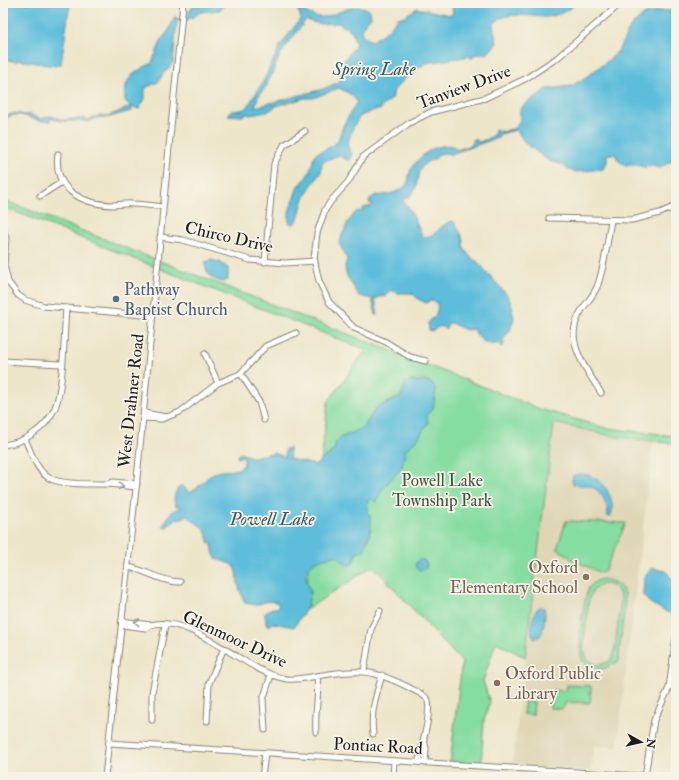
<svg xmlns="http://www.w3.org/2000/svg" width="679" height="780" font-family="'IM FELL Double Pica',serif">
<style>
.built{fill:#e0d7b7}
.green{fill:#85dda1;stroke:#507c5e;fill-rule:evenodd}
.water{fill:#5dbddb;stroke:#3c6c7c;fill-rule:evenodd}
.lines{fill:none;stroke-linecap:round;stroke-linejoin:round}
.stream{stroke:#5dbddb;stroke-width:1}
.minor-casing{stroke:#858173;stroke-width:7}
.minor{stroke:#fff;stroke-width:5}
.oneway{stroke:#999}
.service-dot{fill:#5c6f8a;stroke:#f7f3e8;stroke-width:1.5}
.education-dot{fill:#8d6e63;stroke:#f7f3e8;stroke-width:1.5}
.labels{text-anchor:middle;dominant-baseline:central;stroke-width:3.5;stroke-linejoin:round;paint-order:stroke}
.street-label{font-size:17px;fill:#1c1c1c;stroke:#f7f3e8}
.service-label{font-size:17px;fill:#4e5e75;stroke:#f7f3e8;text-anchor:start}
.park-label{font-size:17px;fill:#3c5644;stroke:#f7f3e8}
.education-label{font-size:17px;fill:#785e54;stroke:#f7f3e8;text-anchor:end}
.water-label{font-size:18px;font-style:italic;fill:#365c68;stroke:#f7f3e8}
</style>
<rect width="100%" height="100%" fill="#f7f3e8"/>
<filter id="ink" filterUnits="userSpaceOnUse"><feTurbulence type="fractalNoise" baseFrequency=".025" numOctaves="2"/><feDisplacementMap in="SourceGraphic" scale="8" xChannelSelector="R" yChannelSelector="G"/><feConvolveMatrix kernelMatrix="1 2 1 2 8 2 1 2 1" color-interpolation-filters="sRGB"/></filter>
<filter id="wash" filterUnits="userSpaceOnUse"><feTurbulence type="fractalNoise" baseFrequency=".012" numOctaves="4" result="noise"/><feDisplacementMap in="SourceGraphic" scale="16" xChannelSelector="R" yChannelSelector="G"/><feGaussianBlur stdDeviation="0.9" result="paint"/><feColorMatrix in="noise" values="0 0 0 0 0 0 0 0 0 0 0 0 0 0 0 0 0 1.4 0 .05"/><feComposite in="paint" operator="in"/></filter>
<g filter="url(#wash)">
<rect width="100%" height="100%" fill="#eee6ca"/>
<path class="built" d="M 554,422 L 591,433 L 653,442 L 617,747 L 594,746 L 591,771 L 512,766 Z"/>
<g class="green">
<path d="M 3,200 L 543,410 L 606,428 L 676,436 L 676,444 L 617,437 L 554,423 L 525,657 L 496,642 L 483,681 L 490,702 L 484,720 L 481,765 L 450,763 L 462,662 L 373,566 L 304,611 L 328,402 L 366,350 L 3,207 Z"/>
<path d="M 566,521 L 626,523 L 604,572 L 601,573 L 571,559 L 567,554 L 557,549 Z"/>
<path d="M 603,579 C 617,581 625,587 625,602 L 618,663 L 614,663 C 608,668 602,670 594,668 C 589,667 584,663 582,659 C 577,650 583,594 590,586 C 593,582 598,580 603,579 ZM 602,584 C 613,584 620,589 621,600 L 614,655 L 609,662 L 597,665 L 587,659 L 583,649 L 589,599 L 593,590 Z"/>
<path d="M 567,685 L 591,686 L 590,703 L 567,702 L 562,709 L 550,708 L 551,690 L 566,691 Z"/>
<path d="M 525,701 L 534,702 L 533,715 L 523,714 Z"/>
</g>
<g class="water">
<path d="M 3,3 L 70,3 L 61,64 L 55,66 L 18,60 L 17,62 L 3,59 Z"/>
<path d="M 216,3 L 225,3 L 225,5 L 219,10 L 201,12 L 188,20 L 177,20 L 173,63 L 163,74 L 158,82 L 145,88 L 145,99 L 139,109 L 132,107 L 132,111 L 106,118 L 99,117 L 87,122 C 75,118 64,125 51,118 L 50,121 C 35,123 28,114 15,115 C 11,115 7,118 3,120 L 3,116 L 17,113 L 24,115 L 29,114 L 40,119 L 50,116 L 64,120 L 83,118 L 88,120 L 100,115 L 108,116 L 130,107 C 129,104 126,103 125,100 C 124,77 133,73 152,63 L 162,39 L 169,30 L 175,16 L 177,19 L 185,19 L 193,6 L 213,5 Z"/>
<path d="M 248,3 L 301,3 L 305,12 C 311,15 318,18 325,17 C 338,14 358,0 370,11 L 371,17 L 362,27 L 361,31 L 364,37 L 372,41 L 387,31 L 398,18 L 405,16 L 417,8 L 450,15 L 453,14 L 452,6 L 447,3 L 577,3 C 569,10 555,17 545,17 C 531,17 501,9 493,26 L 497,43 L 488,53 L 473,55 L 472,59 L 470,56 L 426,63 L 408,76 L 394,90 L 392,99 L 382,106 L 380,110 L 374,110 L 359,117 L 353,128 L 347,145 L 352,155 L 349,161 L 339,155 L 322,162 L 321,172 L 309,189 L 303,201 L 298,219 L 293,225 L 289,222 L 289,212 L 298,186 L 299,184 L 303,185 L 302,183 L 309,173 L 315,154 L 334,145 L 338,140 L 344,124 L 357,102 L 352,95 L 339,88 L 313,98 L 305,98 L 276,106 L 267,112 L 249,115 L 247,113 L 242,116 L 228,115 L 231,111 L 242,110 L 247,108 L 264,80 L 280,46 L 301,18 L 296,5 L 286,9 C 279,1 271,8 265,7 C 260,6 255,6 249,5 ZM 306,20 L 320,24 L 338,23 L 352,31 L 356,44 L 343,63 L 339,82 L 320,90 L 255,107 L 258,97 L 267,85 L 281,53 Z"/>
<path d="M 676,10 L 676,161 L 669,162 L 660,168 L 651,166 L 645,167 L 635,165 L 625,165 L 619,161 L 615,154 L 609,154 L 607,155 L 607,162 L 603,169 L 576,172 L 567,169 L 563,165 L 548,160 L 527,145 L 516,130 L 500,134 L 497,138 L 451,154 L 443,153 L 437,155 L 436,158 C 410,166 423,185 410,196 C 408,198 404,199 402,200 L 409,208 L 423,237 C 437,238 441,222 453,221 C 459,229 465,239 463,247 L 471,258 L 478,262 L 508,296 L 512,307 L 514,319 L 510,330 L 502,341 L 505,342 L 503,346 L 500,346 L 499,343 C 489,347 477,340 474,329 L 466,330 L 451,323 L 448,323 L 446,329 L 440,326 L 432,331 L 429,330 L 428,323 C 434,316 439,314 437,303 L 431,300 L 426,303 L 418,299 L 412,293 L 398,293 L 391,290 L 386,295 L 375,299 L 378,315 L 376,315 L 372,299 L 359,296 L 346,274 L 345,266 L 347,259 L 339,243 L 348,222 L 356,212 L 362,211 L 363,208 L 372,206 L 372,203 L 369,203 L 370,199 L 376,195 C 384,197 403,191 407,184 C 409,181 408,176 410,172 C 417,156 437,141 455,147 L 457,150 L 471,145 L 473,140 L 476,139 L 479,142 L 489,138 L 495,133 L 495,129 L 502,132 L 515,128 L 520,120 L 520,110 L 525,104 L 547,89 L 572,86 L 589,75 L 614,56 L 619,49 L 631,26 L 645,14 L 658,11 Z"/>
<path d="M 211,260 L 220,262 L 228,268 L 228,280 L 223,282 C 212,280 205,274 205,262 Z"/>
<path d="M 409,381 L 429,381 L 436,389 L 433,409 L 427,415 L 428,423 L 417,440 L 406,449 L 402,467 L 384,487 L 375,502 L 371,498 L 368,501 C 367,509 369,513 371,520 C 372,529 368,543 363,551 L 356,553 L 353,564 L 348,565 L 337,556 C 325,557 306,560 306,578 C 306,582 309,586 310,590 C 311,595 308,600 308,606 L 294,627 L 273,623 L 269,626 L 266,624 L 265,613 L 270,609 L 279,607 L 277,602 L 268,601 L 256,605 L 245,603 L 239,588 L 235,567 C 224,557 213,567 212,543 L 208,542 C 207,525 198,526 187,516 L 175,520 L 167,527 L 163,526 L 172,511 L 181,508 L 181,506 L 176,506 C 172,500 175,491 180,486 L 183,486 L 190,493 C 199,488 205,478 214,473 C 224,468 235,474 244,465 L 244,458 L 242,456 L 237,458 L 237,456 L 240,453 L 252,457 L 274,453 L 285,457 L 285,449 L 289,448 L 290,459 L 316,465 L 334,450 L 336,442 L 340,438 L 363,428 L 376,408 L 400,397 L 403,392 L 405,383 Z"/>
<path d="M 578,474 C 599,472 617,496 611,516 L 608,517 C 608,505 603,490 589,486 C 584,485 579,485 573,484 L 572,481 L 573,476 Z"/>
<circle cx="421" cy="565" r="5.5"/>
<path d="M 652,568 L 666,571 L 676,584 L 676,617 L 650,603 L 643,596 L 644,578 Z"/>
<path d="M 540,607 L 544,608 C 546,617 544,629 540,636 L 534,639 C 529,629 532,619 536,610 Z"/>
</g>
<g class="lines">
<g class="stream">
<path d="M 673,163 L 676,203"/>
<path d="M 675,209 L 676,218"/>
</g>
</g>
</g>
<g filter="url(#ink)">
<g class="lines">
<g class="minor-casing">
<g id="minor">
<path d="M 58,154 C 53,190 82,204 113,205 C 120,205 126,203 132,204 C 142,204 153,206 163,207"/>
<path d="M 40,196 L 62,182"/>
<path d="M 549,218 L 632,220 L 660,213 L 676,206"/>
<path d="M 3,228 L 6,238 L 4,265 L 8,282 L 18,295 L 25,300 L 44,306 L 153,316"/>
<path d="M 160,237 L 183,240 L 250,260 L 285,263 L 315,261"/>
<path d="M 265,262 L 274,164 L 284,145 L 305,131"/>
<path d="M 205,354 L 218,383"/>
<path d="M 3,361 L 61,364"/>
<path d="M 426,361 L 410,357 L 386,342 L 354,328 L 329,302 L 319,281 L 314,259 L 317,233 L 325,210 L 331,201 L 348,182 L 363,157 L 409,123 L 431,112 L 485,98 L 525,79 L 557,58 L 621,3"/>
<path d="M 241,374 L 259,402 L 264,420"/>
<path d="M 601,393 C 587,370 564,343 579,315 C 584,305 592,298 597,287 C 605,266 607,242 611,221"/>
<path d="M 167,417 L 180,412 L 218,383 L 240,374 L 266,346 L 296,333"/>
<path d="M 143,418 L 162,419 L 167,417 L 144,413"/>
<path d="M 25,439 C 31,452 36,470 49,478 C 61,485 94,484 108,484"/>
<path d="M 3,445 C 24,443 45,429 54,410 C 64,389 64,333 66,308"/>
<path d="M 136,487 L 108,484 L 113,482 L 137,484"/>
<path d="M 128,567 C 146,570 161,582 180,582"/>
<path d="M 122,625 L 146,628 L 150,625 L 122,621"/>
<path d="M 150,625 C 193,613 245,673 287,679 C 299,680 311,677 323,675 C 361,669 374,670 408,687 C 414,691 425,694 428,700 C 431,721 421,742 419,762"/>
<path d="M 364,671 L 371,629 L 380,611"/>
<path d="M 152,720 L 152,693 L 165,625"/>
<path d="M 207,721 L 209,683 L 224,648"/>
<path d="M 265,730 L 263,700 L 271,675"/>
<path d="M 316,732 C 314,713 320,695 317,676"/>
<path d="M 373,734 C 370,714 376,695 382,675"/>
<path d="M 424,740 L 426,748 L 425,763"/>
<path d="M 109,743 L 655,777"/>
<path d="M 645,776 L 654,720 L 669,688 L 676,637"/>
<path d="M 105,777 L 136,489 L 183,3"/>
<path d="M 262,777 L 265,753"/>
<path d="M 393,777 L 394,761"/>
</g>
</g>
<use href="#minor" class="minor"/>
</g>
<defs><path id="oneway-chevron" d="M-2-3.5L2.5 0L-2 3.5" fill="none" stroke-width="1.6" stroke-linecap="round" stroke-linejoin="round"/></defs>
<g class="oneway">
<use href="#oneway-chevron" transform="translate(121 486) rotate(4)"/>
<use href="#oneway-chevron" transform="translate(137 622) rotate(-174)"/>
</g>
</g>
<circle class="service-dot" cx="116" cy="299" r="4"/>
<g class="education-dot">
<circle cx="586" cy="577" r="4"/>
<circle cx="497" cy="683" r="4"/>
</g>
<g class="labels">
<g class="street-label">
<text transform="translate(464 87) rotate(-20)">Tanview Drive</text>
<text transform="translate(229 237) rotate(13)">Chirco Drive</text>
<text transform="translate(131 401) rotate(-84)">West Drahner Road</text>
<text transform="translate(235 639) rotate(25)">Glenmoor Drive</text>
<text transform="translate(378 746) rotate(3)">Pontiac Road</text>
</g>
<g class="service-label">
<text x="124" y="289">Pathway<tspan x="124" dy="20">Baptist Church</tspan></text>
</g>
<g class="park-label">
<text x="442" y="480">Powell Lake<tspan x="442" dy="20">Township Park</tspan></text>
</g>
<g class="education-label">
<text x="578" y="567">Oxford<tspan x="578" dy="20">Elementary School</tspan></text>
<text x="505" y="673" text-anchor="start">Oxford Public<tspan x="505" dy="20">Library</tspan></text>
</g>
<g class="water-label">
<text x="374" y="69">Spring Lake</text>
<text x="272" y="519">Powell Lake</text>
</g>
</g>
<rect width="679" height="780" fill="none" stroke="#f7f3e8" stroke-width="16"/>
<g transform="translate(641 742) rotate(98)" stroke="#f7f3e8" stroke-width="3" paint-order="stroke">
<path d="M0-3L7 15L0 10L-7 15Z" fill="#1c1c1c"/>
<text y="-6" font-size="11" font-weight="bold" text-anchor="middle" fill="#1c1c1c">N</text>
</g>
</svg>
